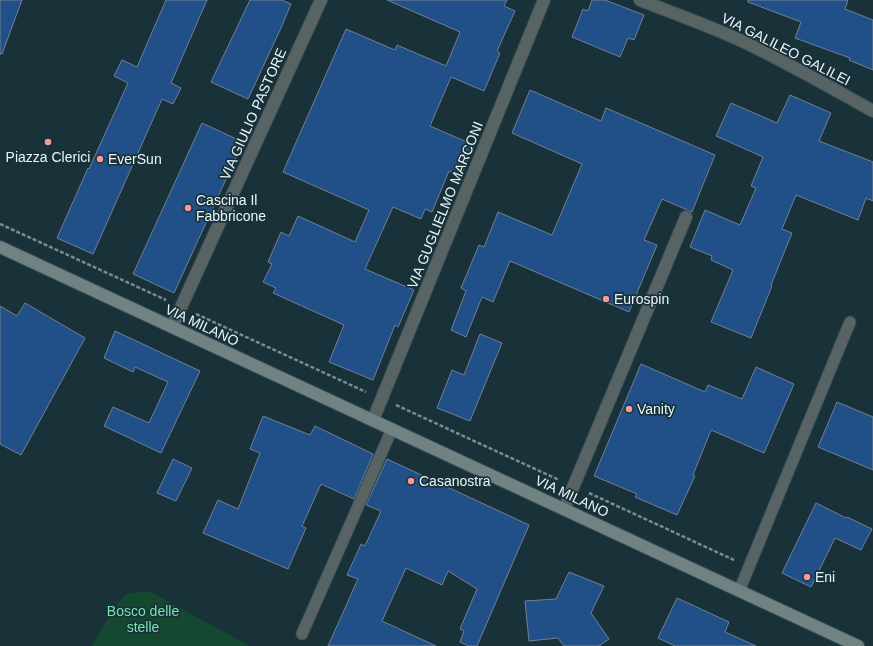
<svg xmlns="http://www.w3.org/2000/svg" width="873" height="646" font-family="Arial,sans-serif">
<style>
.green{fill:#154830}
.building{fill:#215089;stroke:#718093}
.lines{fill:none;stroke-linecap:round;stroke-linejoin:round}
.lane-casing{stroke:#364d54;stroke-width:13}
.street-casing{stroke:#364d54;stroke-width:14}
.secondary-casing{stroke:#364d54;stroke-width:14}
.path{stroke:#798c93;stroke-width:2.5;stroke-dasharray:4 2;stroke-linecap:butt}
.lane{stroke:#586463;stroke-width:11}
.street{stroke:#586463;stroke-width:12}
.secondary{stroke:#708382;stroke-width:12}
.poi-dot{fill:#f59b96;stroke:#193139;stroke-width:1.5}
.labels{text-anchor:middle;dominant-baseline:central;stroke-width:3.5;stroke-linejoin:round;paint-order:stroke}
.street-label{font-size:14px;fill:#e8f6fb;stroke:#193139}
.poi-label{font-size:14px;fill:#e8f6fb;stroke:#193139;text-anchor:start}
.park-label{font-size:14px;fill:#73e7ab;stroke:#193139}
</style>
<rect width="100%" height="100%" fill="#193139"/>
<path class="green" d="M 149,591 L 250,646 L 92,646 L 116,605 L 126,594 Z"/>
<g class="building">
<path d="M 0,0 L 22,0 L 2,54 L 0,54 Z"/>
<path d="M 166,0 L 207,0 L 171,83 L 181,88 L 173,104 L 162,99 L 93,254 L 57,238 L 88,168 L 89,169 L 128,83 L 114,76 L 122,60 L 137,67 Z"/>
<path d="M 250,0 L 282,0 L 291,4 L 281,28 L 248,99 L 211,82 Z"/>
<path d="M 387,0 L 507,0 L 504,6 L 515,11 L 497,51 L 500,53 L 484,91 L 451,77 L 430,126 L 474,145 L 461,176 L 449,171 L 432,212 L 425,209 L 421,219 L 393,207 L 365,269 L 414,290 L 398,327 L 395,325 L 373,380 L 329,362 L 344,325 L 273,293 L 276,288 L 263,282 L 272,264 L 268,262 L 281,232 L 289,236 L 298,216 L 355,242 L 369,210 L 283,172 L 346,29 L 395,50 L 397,45 L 446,66 L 460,32 Z"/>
<path d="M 592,0 L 605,0 L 644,15 L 634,40 L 628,38 L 620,57 L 572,37 L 583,9 L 588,11 Z"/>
<path d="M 748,0 L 848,0 L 845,9 L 873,20 L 873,70 L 849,60 L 850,58 L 795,38 L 801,22 L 748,2 Z"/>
<path d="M 530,90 L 601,121 L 606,108 L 715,155 L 692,212 L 662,199 L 644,240 L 657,245 L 629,312 L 510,261 L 493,302 L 482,297 L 466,337 L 451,330 L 466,291 L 461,288 L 479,245 L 484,247 L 498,212 L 552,235 L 582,164 L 512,133 Z"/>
<path d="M 790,95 L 831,113 L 819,141 L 873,162 L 873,201 L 866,198 L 858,220 L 796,195 L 782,229 L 792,233 L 771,285 L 772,286 L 751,338 L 711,322 L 733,270 L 711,260 L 712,256 L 690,247 L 705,210 L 740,225 L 756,188 L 751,186 L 763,157 L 716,136 L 731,103 L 777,123 Z"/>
<path d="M 202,123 L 243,142 L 174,293 L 133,274 Z"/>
<path d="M 25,303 L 85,338 L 21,455 L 0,444 L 0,306 L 17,316 Z"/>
<path d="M 115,331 L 200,371 L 161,453 L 104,426 L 113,407 L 149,423 L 168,382 L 135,367 L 133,372 L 104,358 Z"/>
<path d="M 480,334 L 502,343 L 470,421 L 437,408 L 452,370 L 464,375 Z"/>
<path d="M 641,364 L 705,392 L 708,385 L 742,399 L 756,367 L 794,384 L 764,453 L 711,430 L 693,475 L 695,476 L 677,515 L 635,497 L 637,494 L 594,476 Z"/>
<path d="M 837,402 L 873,417 L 873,470 L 818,447 Z"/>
<path d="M 263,416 L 310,435 L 315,426 L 373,454 L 354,499 L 321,484 L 302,526 L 306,528 L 288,569 L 203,533 L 218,500 L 238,509 L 260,453 L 250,449 Z"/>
<path d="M 173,459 L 192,468 L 176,501 L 157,493 Z"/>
<path d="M 387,459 L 529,525 L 477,646 L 469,646 L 460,642 L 464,631 L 460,629 L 477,589 L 448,571 L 442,585 L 406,568 L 382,621 L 436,646 L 328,646 L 358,579 L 347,575 L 361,544 L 365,546 L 381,511 L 366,505 Z"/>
<path d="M 816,503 L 846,518 L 847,517 L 872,529 L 861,550 L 835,538 L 811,587 L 782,573 Z"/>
<path d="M 569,572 L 604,586 L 591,613 L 609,639 L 599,646 L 564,646 L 558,638 L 529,641 L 525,601 L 556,599 Z"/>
<path d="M 677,598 L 729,622 L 725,632 L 756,646 L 675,646 L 658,638 Z"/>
</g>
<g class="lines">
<g class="lane-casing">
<g id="lane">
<path d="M 739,591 L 850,322"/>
<path d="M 302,634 L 392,429"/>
</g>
</g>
<g class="street-casing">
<g id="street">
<path d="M 640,0 C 675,14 710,26 744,42 C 788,63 830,87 873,111"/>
<path d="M 172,327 L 321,0"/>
<path d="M 373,420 L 544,0"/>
<path d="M 564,509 L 686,217"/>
</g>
</g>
<g class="secondary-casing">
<path id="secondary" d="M 0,247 L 858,646"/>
</g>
<g class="path">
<path d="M 0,224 L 166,300"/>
<path d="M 196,314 L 366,392"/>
<path d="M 396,405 L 559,480"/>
<path d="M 589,493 L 734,560"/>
</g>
<use href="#lane" class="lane"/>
<use href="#street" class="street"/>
<use href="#secondary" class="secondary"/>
</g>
<g class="poi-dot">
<circle cx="48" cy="142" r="4"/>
<circle cx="100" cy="159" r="4"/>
<circle cx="188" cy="208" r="4"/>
<circle cx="606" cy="299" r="4"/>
<circle cx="629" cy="409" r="4"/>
<circle cx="411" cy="481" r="4"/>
<circle cx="807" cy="577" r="4"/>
</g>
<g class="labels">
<g class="street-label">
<text transform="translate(786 49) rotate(27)">VIA GALILEO GALILEI</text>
<text transform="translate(253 114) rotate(-66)">VIA GIULIO PASTORE</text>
<text transform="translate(445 205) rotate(-68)">VIA GUGLIELMO MARCONI</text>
<text transform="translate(202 325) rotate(25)">VIA MILANO</text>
<text transform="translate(572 496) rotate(25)">VIA MILANO</text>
</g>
<g class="poi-label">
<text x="48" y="157" text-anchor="middle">Piazza Clerici</text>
<text x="108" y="159">EverSun</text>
<text x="196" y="200">Cascina Il<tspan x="196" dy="16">Fabbricone</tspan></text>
<text x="614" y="299">Eurospin</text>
<text x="637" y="409">Vanity</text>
<text x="419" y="481">Casanostra</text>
<text x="815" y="577">Eni</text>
</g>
<g class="park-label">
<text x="143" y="611">Bosco delle<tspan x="143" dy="16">stelle</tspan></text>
</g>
</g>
</svg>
